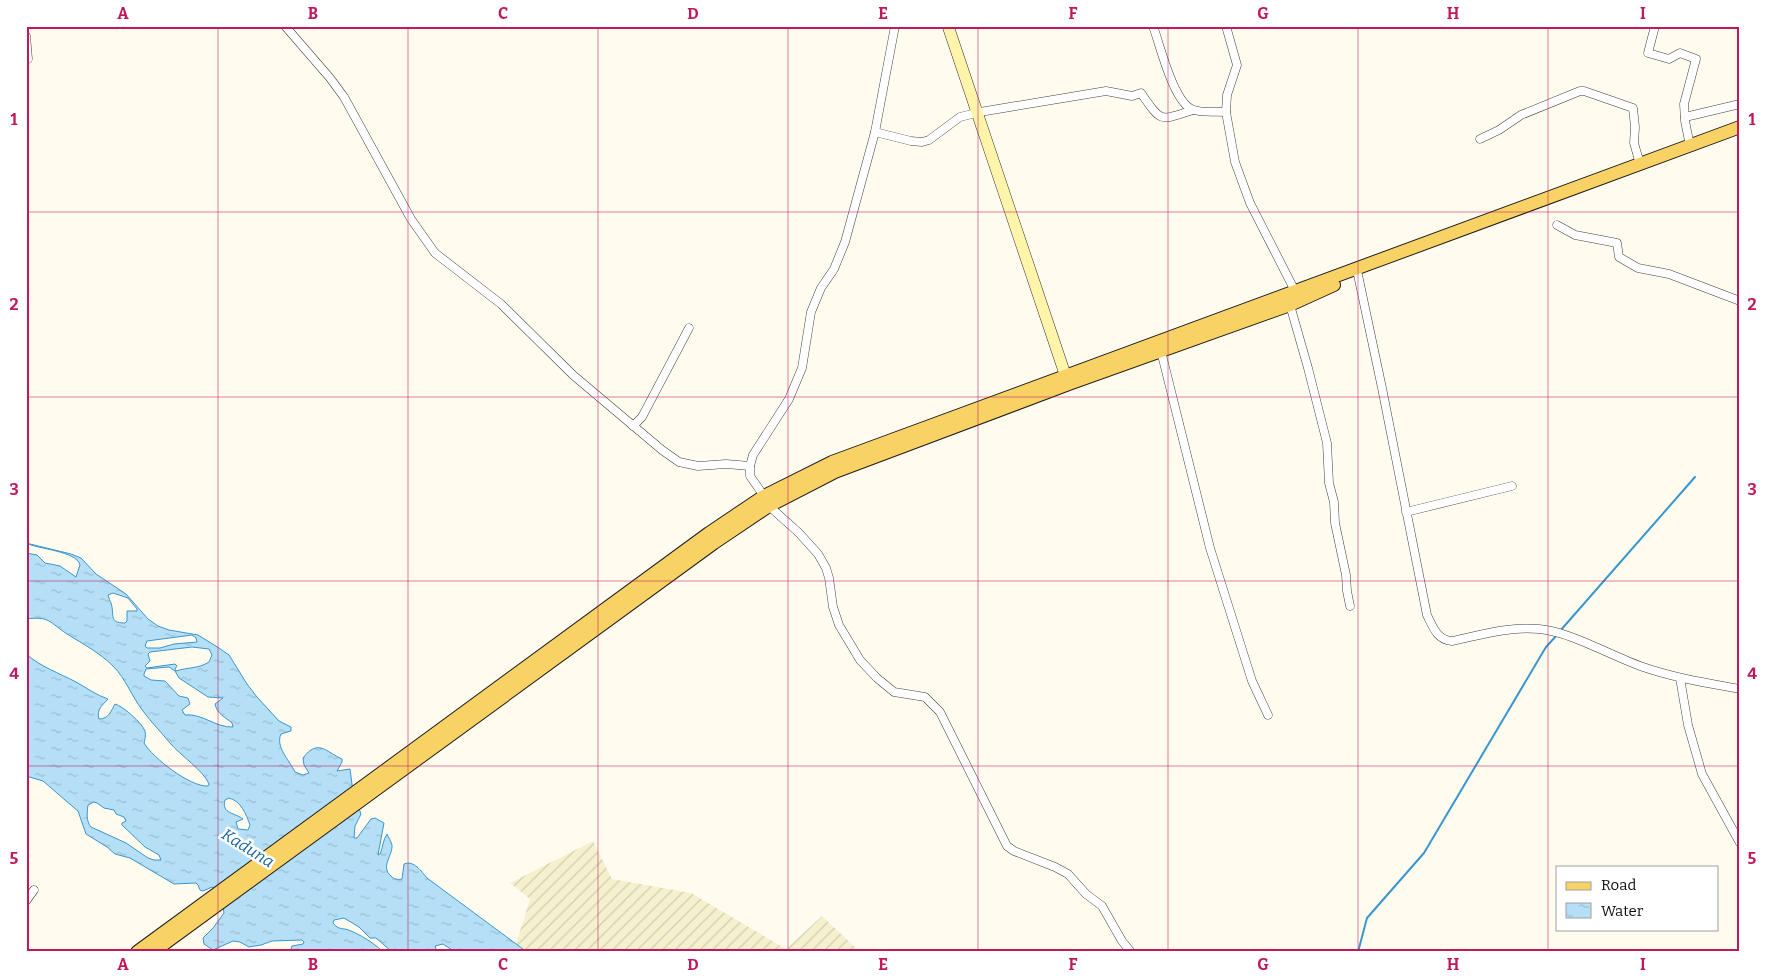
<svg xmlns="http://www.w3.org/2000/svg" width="1766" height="978" font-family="Bitter,serif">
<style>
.farmland{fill:url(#farmland-furrows)}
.water{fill:url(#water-ripples);stroke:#3a96ce;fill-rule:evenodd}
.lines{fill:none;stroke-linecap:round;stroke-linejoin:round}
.stream{stroke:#3a96ce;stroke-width:2}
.street-casing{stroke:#414141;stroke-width:9}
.secondary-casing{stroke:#303030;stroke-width:12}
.primary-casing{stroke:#1f1f1f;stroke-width:14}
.street{stroke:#fff;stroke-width:8}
.secondary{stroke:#fff4aa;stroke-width:11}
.primary{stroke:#f9d265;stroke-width:12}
.grid{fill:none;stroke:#c2185b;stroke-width:1;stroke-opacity:0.55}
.labels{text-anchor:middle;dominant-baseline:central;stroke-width:5;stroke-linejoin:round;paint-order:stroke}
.water-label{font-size:16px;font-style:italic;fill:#1667a1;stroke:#fff}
.neatline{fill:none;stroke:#c2185b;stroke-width:2}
.grid-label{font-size:16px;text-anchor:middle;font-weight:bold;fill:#c2185b}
</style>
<defs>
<pattern id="farmland-furrows" width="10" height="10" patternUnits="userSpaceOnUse" patternTransform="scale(1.25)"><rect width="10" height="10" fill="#f5f1cf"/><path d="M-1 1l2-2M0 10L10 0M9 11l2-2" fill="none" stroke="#d1cdb1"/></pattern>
<pattern id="water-ripples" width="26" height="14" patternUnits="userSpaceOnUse" patternTransform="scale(1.25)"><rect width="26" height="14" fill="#b4dff6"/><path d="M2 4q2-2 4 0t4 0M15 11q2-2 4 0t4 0" fill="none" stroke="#9abed2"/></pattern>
</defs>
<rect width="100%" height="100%" fill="#fffcef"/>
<path class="farmland" d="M 593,841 L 612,879 L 691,893 L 786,949 L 822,916 L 860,952 L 527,952 L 516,944 L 530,899 L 510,883 Z"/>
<path class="water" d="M 26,543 L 71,554 L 81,558 L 96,574 L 126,594 L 148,619 L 158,626 L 169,630 L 198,635 L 219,648 L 229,655 L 247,684 L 257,697 L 279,721 L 291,727 L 291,731 L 281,734 C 275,747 290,761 295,772 L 303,775 L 309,773 L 304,765 L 303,758 C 318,738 326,752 342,759 L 342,762 L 337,771 L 350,769 L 353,792 L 361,814 L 355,826 L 354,838 L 357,838 L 371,819 L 375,818 L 384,823 L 378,855 L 380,854 C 383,848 383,839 387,834 C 388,837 391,841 392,845 C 393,855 380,867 391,876 C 394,879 397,880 402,879 L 404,864 C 414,860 421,871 427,878 L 527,952 L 455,952 L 443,944 L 435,946 L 437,952 L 392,952 L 376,938 L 370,938 L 359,927 L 344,918 L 334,920 L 333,923 C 339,931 343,927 351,931 C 359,934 375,944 381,950 L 381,952 L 295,952 L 291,949 L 292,946 L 303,944 L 304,942 L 302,940 L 272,941 L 261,945 L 249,947 L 240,942 L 233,941 L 213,950 L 204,944 L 203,938 L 213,928 L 224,913 C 222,902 222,892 212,887 L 203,891 L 200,890 L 198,885 L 196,883 L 174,884 L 130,858 L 115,854 L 107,847 L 86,834 L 78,811 L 72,806 L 43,781 L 26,776 L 26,654 C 41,667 59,673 76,682 C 87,688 96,695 108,699 C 103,705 96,709 99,719 C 109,719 111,711 115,704 C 123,706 142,723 145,731 C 146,736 145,739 144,743 C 153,758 190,787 208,786 L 209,784 C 204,771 180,755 170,743 C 161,732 151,722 143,711 C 132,697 126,679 113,666 C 100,653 83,644 67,634 C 49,622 50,616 26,619 L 26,553 L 37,555 L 45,563 L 60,566 L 76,577 L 80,565 C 77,551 37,549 26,543 ZM 113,593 L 128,598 L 137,609 L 137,611 L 127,611 L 127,621 L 125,623 C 108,623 115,615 111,603 C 110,601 109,598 108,595 ZM 192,635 L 196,638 L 197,642 L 174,644 L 160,648 L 147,648 L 145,646 L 147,641 ZM 192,647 L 209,649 L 212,655 L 209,662 C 198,669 188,667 176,671 L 175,669 L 177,666 L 175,664 L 147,668 L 145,666 L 150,661 L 148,654 L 150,652 ZM 169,667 L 175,671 L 179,678 L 208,697 L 223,698 L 215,704 C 217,714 225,717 232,723 L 233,727 C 216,728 202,713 185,715 L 182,710 L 190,704 L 188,698 L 179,696 L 165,681 L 151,680 L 144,676 L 144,674 L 146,669 ZM 229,798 C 241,801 246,814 250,825 L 248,830 L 238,829 L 236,822 L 243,819 C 236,813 221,814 225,800 ZM 94,802 L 97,803 L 104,808 L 114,810 L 116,814 L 124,817 L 126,821 L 122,823 L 122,825 L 145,847 L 159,855 L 161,860 L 154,860 L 148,858 L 126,843 L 91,827 C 86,821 87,813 88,805 Z"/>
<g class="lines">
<g class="stream">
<path d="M 1560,631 L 1695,477"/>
<path d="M 1358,952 L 1367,918 L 1424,853 L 1546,647 L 1557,635"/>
</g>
<g class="street-casing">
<g id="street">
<path d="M 285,26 L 330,78 L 344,97 L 411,219 L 435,253 L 501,304 L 573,375 L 662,450 L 679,462 L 698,466 L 726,464 L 750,466"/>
<path d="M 1153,26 C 1160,45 1174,105 1194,110 C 1203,113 1216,111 1226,112"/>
<path d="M 1226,26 L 1237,65 L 1227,95 L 1226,112 L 1235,162 L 1250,203 L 1295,291"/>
<path d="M 1655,26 L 1648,53 L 1669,59 L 1680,53 L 1696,59 L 1684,104 L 1685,121 L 1690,146"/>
<path d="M 26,36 L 28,59"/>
<path d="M 1685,117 L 1740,104"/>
<path d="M 875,132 L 911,141 L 922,142 L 929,140 L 960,117 L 980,112 L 1106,91 L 1132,96 L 1141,93 C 1162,123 1159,121 1193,110"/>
<path d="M 1480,139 L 1499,130 L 1521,115 L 1580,91 L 1584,91 L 1633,108 L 1635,127 L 1634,143 L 1640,164"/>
<path d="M 1557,225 L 1575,235 L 1617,243 L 1619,257 L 1638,268 L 1669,274 L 1740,301"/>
<path d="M 1358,275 L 1382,388 L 1427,615 C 1433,627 1437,640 1452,641 C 1481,635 1510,626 1539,629 C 1572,632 1611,656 1643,667 C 1675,678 1707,683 1740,689"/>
<path d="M 1290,305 L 1308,368 L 1327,443 L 1329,483 L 1334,502 L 1335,523 L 1346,575 L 1347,591 L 1350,606"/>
<path d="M 1161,351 L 1210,548 L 1252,681 L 1268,715"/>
<path d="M 633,426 L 642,417 L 689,328"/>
<path d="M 764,496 L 750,476 L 750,466 L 753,455 L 789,399 L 802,368 L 811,312 L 821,288 L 834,269 L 845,242 L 875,132 L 895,26"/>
<path d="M 769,506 L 799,533 L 818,554 L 826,568 L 829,578 L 833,607 L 839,625 L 860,660 L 877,678 L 894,692 L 925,697 L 940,712 L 1007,846 L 1014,851 L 1055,867 L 1068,874 L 1086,894 L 1102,906 L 1122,941 L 1131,952"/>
<path d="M 1406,512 L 1512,486"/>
<path d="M 1680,678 L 1688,725 L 1702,774 L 1740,843"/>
<path d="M 26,901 L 34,890"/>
</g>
</g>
<g class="secondary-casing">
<path id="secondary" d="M 948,26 L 1068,383"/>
</g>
<g class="primary-casing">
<g id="primary">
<path d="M 137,952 L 709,533 L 764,496 L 832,462 L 1740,127"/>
<path d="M 153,952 L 714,543 L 769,506 L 835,472 L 1069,384 L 1290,305 L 1334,285"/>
</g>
</g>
<use href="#street" class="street"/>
<use href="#secondary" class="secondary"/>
<use href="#primary" class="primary"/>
</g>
<path class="grid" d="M 218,26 L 218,952M 408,26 L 408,952M 598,26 L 598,952M 788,26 L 788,952M 978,26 L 978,952M 1168,26 L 1168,952M 1358,26 L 1358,952M 1548,26 L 1548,952M 26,212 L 1740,212M 26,397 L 1740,397M 26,581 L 1740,581M 26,766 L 1740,766"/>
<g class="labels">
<g class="water-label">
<text transform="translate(248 848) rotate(32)">Kaduna</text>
</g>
</g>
<rect width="1766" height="978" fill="none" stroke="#ffffff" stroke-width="55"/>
<rect x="1556" y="866" width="162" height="65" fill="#ffffff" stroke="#9f9f9f"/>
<rect x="1566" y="882" width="25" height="8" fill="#f9d265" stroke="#9f9f9f"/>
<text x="1601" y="890" font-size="15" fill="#0e0e0e">Road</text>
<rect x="1566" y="903" width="25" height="15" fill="url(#water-ripples)" stroke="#9f9f9f"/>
<text x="1601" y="916" font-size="15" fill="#0e0e0e">Water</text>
<rect x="28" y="28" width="1710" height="922" class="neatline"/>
<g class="grid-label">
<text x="123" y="19">A</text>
<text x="313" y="19">B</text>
<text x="503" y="19">C</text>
<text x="693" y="19">D</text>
<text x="883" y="19">E</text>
<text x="1073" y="19">F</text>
<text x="1263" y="19">G</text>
<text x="1453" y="19">H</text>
<text x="1643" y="19">I</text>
<text x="14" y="125">1</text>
<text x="1752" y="125">1</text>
<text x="14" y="310">2</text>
<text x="1752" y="310">2</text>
<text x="14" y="495">3</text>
<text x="1752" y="495">3</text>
<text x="14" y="679">4</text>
<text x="1752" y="679">4</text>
<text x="14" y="864">5</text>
<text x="1752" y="864">5</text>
<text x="123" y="970">A</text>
<text x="313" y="970">B</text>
<text x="503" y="970">C</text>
<text x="693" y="970">D</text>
<text x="883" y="970">E</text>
<text x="1073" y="970">F</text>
<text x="1263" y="970">G</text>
<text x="1453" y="970">H</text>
<text x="1643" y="970">I</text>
</g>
</svg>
